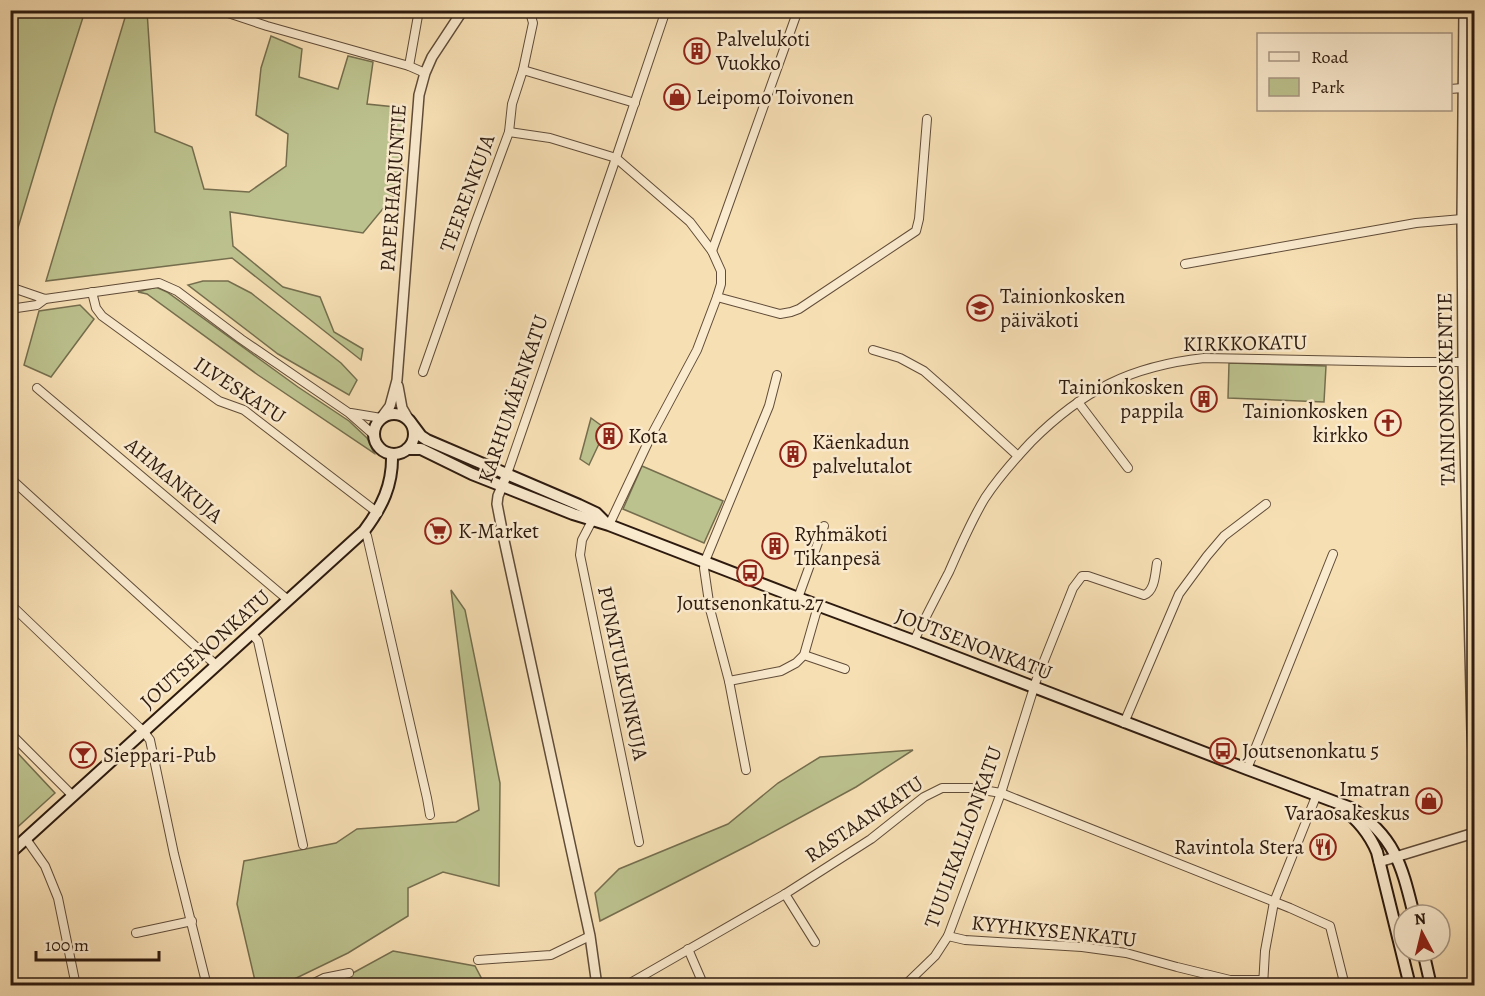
<svg xmlns="http://www.w3.org/2000/svg" width="1485" height="996" font-family="Alegreya,serif">
<style>
.green{fill:#bcc28e;stroke:#756e4e;stroke-width:1.5}
.lines{fill:none;stroke-linecap:round;stroke-linejoin:round}
.minor-casing{stroke:#604c38;stroke-width:10}
.tertiary-casing{stroke:#604c38;stroke-width:12}
.secondary-casing{stroke:#2e1b0f;stroke-width:14}
.minor{stroke:#faeace;stroke-width:8}
.tertiary{stroke:#faeace;stroke-width:9}
.secondary{stroke:#faeace;stroke-width:10}
.labels{text-anchor:middle;dominant-baseline:central;stroke-width:5;stroke-linejoin:round;paint-order:stroke}
.poi-label{font-size:21px;fill:#2e1b0f;stroke:#faeace;text-anchor:start}
.street-label{font-size:21px;fill:#2e1b0f;stroke:#faeace}
</style>
<rect width="100%" height="100%" fill="#f7dfb4"/>
<filter id="stains"><feTurbulence type="fractalNoise" baseFrequency=".00333" numOctaves="4"/><feColorMatrix values="0 0 0 0 .2 0 0 0 0 .09 0 0 0 0 .02 0 0 0 .5 -.17"/></filter>
<radialGradient id="worn" r=".72"><stop offset=".6" stop-color="#630" stop-opacity="0"/><stop offset="1" stop-color="#630" stop-opacity=".3"/></radialGradient>
<g class="green">
<path d="M 11,10 L 85,11 L 54,108 L 11,251 Z"/>
<path d="M 127,11 L 147,11 L 155,132 L 192,147 L 204,189 L 249,192 L 286,166 L 288,134 L 256,115 L 261,68 L 271,36 L 302,49 L 299,77 L 338,89 L 348,56 L 373,62 L 367,104 L 405,108 L 400,188 L 363,233 L 230,212 L 233,246 L 283,287 L 320,297 L 334,332 L 363,349 L 361,360 L 232,258 L 46,281 Z"/>
<path d="M 203,281 L 228,281 L 251,293 L 341,363 L 357,380 L 349,395 L 278,354 L 188,285 Z"/>
<path d="M 156,287 L 167,292 L 298,387 L 349,421 L 367,438 L 374,453 L 258,375 L 147,294 L 138,292 Z"/>
<path d="M 80,305 L 94,319 L 51,377 L 24,365 L 39,311 Z"/>
<path d="M 1229,363 L 1326,366 L 1324,402 L 1228,398 Z"/>
<path d="M 591,418 L 606,429 L 589,465 L 580,459 Z"/>
<path d="M 642,466 L 723,501 L 704,543 L 623,509 Z"/>
<path d="M 451,590 L 465,610 L 500,783 L 499,886 L 443,872 L 408,888 L 408,916 L 348,953 L 282,985 L 256,985 L 237,904 L 244,861 L 336,843 L 357,829 L 456,822 L 479,810 Z"/>
<path d="M 11,746 L 55,793 L 11,833 Z"/>
<path d="M 913,750 L 856,787 L 751,844 L 600,921 L 595,893 L 619,869 L 728,824 L 778,783 L 820,757 Z"/>
<path d="M 393,951 L 475,966 L 485,985 L 329,986 Z"/>
</g>
<g class="lines">
<g class="minor-casing">
<g id="minor">
<path d="M 219,10 L 267,26 L 409,66 L 425,73"/>
<path d="M 409,66 L 419,10"/>
<path d="M 523,70 L 533,23 L 531,16 L 526,10"/>
<path d="M 1450,89 L 1463,88 L 1474,85"/>
<path d="M 509,132 L 512,104 L 523,70 L 635,103"/>
<path d="M 712,251 L 798,10"/>
<path d="M 1185,264 L 1416,223 L 1462,219"/>
<path d="M 10,287 L 45,299 L 159,283 L 177,291 L 241,339 L 349,413 L 374,435"/>
<path d="M 92,292 L 96,308 L 102,316 L 219,401 L 244,410 L 378,513"/>
<path d="M 717,297 L 780,314 L 791,312 L 799,309 L 916,231 L 919,219 L 927,119"/>
<path d="M 10,309 L 37,305 L 45,299"/>
<path d="M 873,350 L 900,358 L 924,371 L 949,393 L 1018,456"/>
<path d="M 423,372 L 475,224 L 509,132 L 550,138 L 616,158 L 690,222 L 712,251 L 721,271 L 721,284 L 717,297 L 697,350 L 651,436 L 609,525"/>
<path d="M 37,388 L 288,600"/>
<path d="M 1078,402 L 1128,468"/>
<path d="M 351,413 L 381,418"/>
<path d="M 507,474 L 616,158 L 666,10"/>
<path d="M 10,478 L 216,665"/>
<path d="M 594,517 L 582,540 L 580,555 L 639,842"/>
<path d="M 364,531 L 367,536 L 427,798 L 430,815"/>
<path d="M 798,598 L 824,526"/>
<path d="M 10,604 L 144,732 L 150,740 L 174,854 L 207,986"/>
<path d="M 251,633 L 258,641 L 303,845"/>
<path d="M 914,641 C 925,618 937,595 949,572 C 960,547 971,521 985,498 C 998,478 1015,459 1031,442 C 1083,390 1131,366 1204,358 L 1408,362 L 1463,362 L 1474,360"/>
<path d="M 804,655 L 845,669"/>
<path d="M 729,681 L 781,671 L 796,663 L 804,655 L 818,606"/>
<path d="M 1124,723 L 1179,594 L 1207,556 L 1224,536 L 1266,504"/>
<path d="M 10,733 L 73,796"/>
<path d="M 1247,769 L 1333,554"/>
<path d="M 746,770 L 729,681 L 710,609 L 704,568 L 705,561 L 769,406 L 777,375"/>
<path d="M 26,839 L 45,866 L 58,898 L 76,986"/>
<path d="M 785,894 L 815,942"/>
<path d="M 136,933 L 192,921"/>
<path d="M 948,936 L 965,940 L 1082,947 L 1126,953 L 1177,967 L 1230,980 L 1263,980"/>
<path d="M 688,949 L 704,986"/>
<path d="M 478,960 L 551,955 L 590,936"/>
<path d="M 308,986 L 324,978 L 349,973"/>
<path d="M 625,986 L 785,894 L 871,839 L 924,797 L 942,788 L 971,788 L 1001,793 L 1290,908 L 1330,926 L 1345,986"/>
<path d="M 904,986 L 935,956 L 948,936 L 1001,793 L 1036,681 L 1073,588 L 1082,576 L 1088,576 L 1144,595 C 1155,591 1155,574 1157,563"/>
<path d="M 1263,986 L 1265,951 L 1274,902 L 1317,794"/>
</g>
</g>
<g class="tertiary-casing">
<g id="tertiary">
<path d="M 1464,10 L 1462,219 L 1463,362 L 1472,732 L 1474,767"/>
<path d="M 398,386 L 402,408 L 409,420"/>
<path d="M 381,418 L 390,406 L 397,380 L 419,95 L 425,73 L 432,57 L 463,10"/>
<path d="M 507,474 L 498,496 L 497,504 L 504,540 L 590,936 L 597,986"/>
<path d="M 1379,862 L 1474,833"/>
</g>
</g>
<g class="secondary-casing">
<g id="secondary">
<circle cx="394" cy="434" r="20"/>
<path d="M 409,420 L 421,436 L 427,440 L 579,505 L 596,513 L 606,523"/>
<path d="M 407,449 L 421,449 L 472,474 L 573,514 L 609,525 L 798,598 L 914,641 L 1247,769 L 1351,808 C 1396,837 1402,867 1414,915"/>
<path d="M 1342,808 C 1358,820 1369,833 1377,852 L 1410,986"/>
<path d="M 10,853 L 364,531 C 382,507 393,485 392,454"/>
<path d="M 1423,951 L 1431,986"/>
</g>
</g>
<use href="#minor" class="minor"/>
<use href="#tertiary" class="tertiary"/>
<use href="#secondary" class="secondary"/>
</g>
<defs>
<g id="building-ring" transform="scale(1.35)"><circle r="9.5" fill="#faeace" stroke="#8f2418" stroke-width="1.5"/><path d="M-4-6H4V6H1V3H-1V6H-4ZM-2.5-4.3h1.7v1.8h-1.7ZM.8-4.3h1.7v1.8H.8ZM-2.5-1h1.7V.8h-1.7ZM.8-1h1.7V.8H.8Z" fill="#8f2418"/></g>
<g id="shop-ring" transform="scale(1.35)"><circle r="9.5" fill="#faeace" stroke="#8f2418" stroke-width="1.5"/><path d="M-5-2.5h2.3a2.7 3.5 0 0 1 5.4 0H5L5.5 6h-11ZM-1.5-2.5h3a1.5 2.3 0 0 0-3 0Z" fill="#8f2418"/></g>
<g id="school-ring" transform="scale(1.35)"><circle r="9.5" fill="#faeace" stroke="#8f2418" stroke-width="1.5"/><path d="M0-5L7-2L0 1L-7-2ZM-4 1L0 2.5L4 1V4Q0 6-4 4Z" fill="#8f2418"/></g>
<g id="church-ring" transform="scale(1.35)"><circle r="9.5" fill="#faeace" stroke="#8f2418" stroke-width="1.5"/><path d="M-1.2-6h2.4v3.5h3.3v2.4h-3.3V6h-2.4V-.1h-3.3v-2.4h3.3Z" fill="#8f2418"/></g>
<g id="supermarket-ring" transform="scale(1.35)"><circle r="9.5" fill="#faeace" stroke="#8f2418" stroke-width="1.5"/><path d="M-6-5.5h2.5l.6 2H6L4.5 2H-2.5L-4.4-4H-6ZM-1.5 3.2a1.3 1.3 0 1 0 .1 0ZM3 3.2a1.3 1.3 0 1 0 .1 0Z" fill="#8f2418"/></g>
<g id="bus-ring" transform="scale(1.35)"><circle r="9.5" fill="#faeace" stroke="#8f2418" stroke-width="1.5"/><path d="M-5-6H5V4H4V6H2V4H-2V6H-4V4H-5ZM-3.5-4V0h7V-4ZM-3.5 1.2v1.5H-2V1.2ZM2 1.2v1.5H3.5V1.2Z" fill="#8f2418"/></g>
<g id="bar-ring" transform="scale(1.35)"><circle r="9.5" fill="#faeace" stroke="#8f2418" stroke-width="1.5"/><path d="M-6-5H6L.8 .8V4.5H3.5V6h-7V4.5H-.8V.8Z" fill="#8f2418"/></g>
<g id="restaurant-ring" transform="scale(1.35)"><circle r="9.5" fill="#faeace" stroke="#8f2418" stroke-width="1.5"/><path d="M-5-6h1v4h1v-4h1v4h1v-4h1v5L-1.5 .5V6h-2V.5L-5-1ZM5-6V6H3V1.5H1.5Q1.5-4 5-6Z" fill="#8f2418"/></g>
</defs>
<g fill-rule="evenodd">
<use href="#building-ring" x="697" y="51"/>
<use href="#shop-ring" x="677" y="97"/>
<use href="#school-ring" x="980" y="308"/>
<use href="#building-ring" x="1204" y="399"/>
<use href="#church-ring" x="1388" y="423"/>
<use href="#building-ring" x="609" y="436"/>
<use href="#building-ring" x="793" y="454"/>
<use href="#supermarket-ring" x="438" y="531"/>
<use href="#building-ring" x="775" y="546"/>
<use href="#bus-ring" x="750" y="573"/>
<use href="#bus-ring" x="1223" y="751"/>
<use href="#bar-ring" x="83" y="755"/>
<use href="#shop-ring" x="1429" y="801"/>
<use href="#restaurant-ring" x="1323" y="847"/>
</g>
<g class="labels">
<g class="poi-label">
<text x="716" y="39">Palvelukoti<tspan x="716" dy="24">Vuokko</tspan></text>
<text x="696" y="97">Leipomo Toivonen</text>
<text x="1000" y="296">Tainionkosken<tspan x="1000" dy="24">päiväkoti</tspan></text>
<text x="1184" y="387" text-anchor="end">Tainionkosken<tspan x="1184" dy="24">pappila</tspan></text>
<text x="1368" y="411" text-anchor="end">Tainionkosken<tspan x="1368" dy="24">kirkko</tspan></text>
<text x="628" y="436">Kota</text>
<text x="812" y="442">Käenkadun<tspan x="812" dy="24">palvelutalot</tspan></text>
<text x="458" y="531">K-Market</text>
<text x="794" y="534">Ryhmäkoti<tspan x="794" dy="24">Tikanpesä</tspan></text>
<text x="750" y="603" text-anchor="middle">Joutsenonkatu 27</text>
<text x="1242" y="751">Joutsenonkatu 5</text>
<text x="103" y="755">Sieppari-Pub</text>
<text x="1410" y="789" text-anchor="end">Imatran<tspan x="1410" dy="24">Varaosakeskus</tspan></text>
<text x="1304" y="847" text-anchor="end">Ravintola Stera</text>
</g>
<g class="street-label">
<text transform="translate(393 188) rotate(-86)">PAPERHARJUNTIE</text>
<text transform="translate(467 193) rotate(-70)">TEERENKUJA</text>
<text transform="translate(1245 343) rotate(-1)">KIRKKOKATU</text>
<text transform="translate(1446 389) rotate(-91)">TAINIONKOSKENTIE</text>
<text transform="translate(240 390) rotate(33)">ILVESKATU</text>
<text transform="translate(513 399) rotate(-71)">KARHUMÄENKATU</text>
<text transform="translate(174 480) rotate(40)">AHMANKUJA</text>
<text transform="translate(974 644) rotate(21)">JOUTSENONKATU</text>
<text transform="translate(205 649) rotate(-42)">JOUTSENONKATU</text>
<text transform="translate(623 673) rotate(78)">PUNATULKUNKUJA</text>
<text transform="translate(864 819) rotate(-34)">RASTAANKATU</text>
<text transform="translate(963 837) rotate(-70)">TUULIKALLIONKATU</text>
<text transform="translate(1054 931) rotate(6)">KYYHKYSENKATU</text>
</g>
</g>
<rect width="1485" height="996" fill="none" stroke="#f7dfb4" stroke-width="36"/>
<rect x="12" y="12" width="1461" height="972" fill="none" stroke="#2e1b0f" stroke-width="3"/>
<rect x="18" y="18" width="1449" height="960" fill="none" stroke="#2e1b0f" stroke-width="1.5"/>
<rect x="1257" y="33" width="195" height="78" fill="#faeace" stroke="#a89782" stroke-width="1.5"/>
<rect x="1269" y="52" width="30" height="9" fill="#faeace" stroke="#a89782" stroke-width="1.5"/>
<text x="1311" y="63" font-size="18" fill="#2e1b0f">Road</text>
<rect x="1269" y="78" width="30" height="18" fill="#bcc28e" stroke="#a89782" stroke-width="1.5"/>
<text x="1311" y="93" font-size="18" fill="#2e1b0f">Park</text>
<g transform="translate(1422 933) rotate(353)"><circle r="28" fill="#faeace" stroke="#a89782" stroke-width="1.5"/>
<path d="M0-4.5L10 22L0 15L-10 22Z" fill="#8f2418"/>
<text y="-9" font-size="16" font-weight="bold" text-anchor="middle" fill="#2e1b0f">N</text>
</g>
<path d="M36 951v9h123v-9" fill="none" stroke="#2e1b0f" stroke-width="3"/>
<text x="45" y="951" font-size="18" fill="#2e1b0f" stroke="#faeace" stroke-width="4.5" paint-order="stroke">100 m</text>
<rect width="100%" height="100%" filter="url(#stains)"/>
<rect width="100%" height="100%" fill="url(#worn)"/>
</svg>
